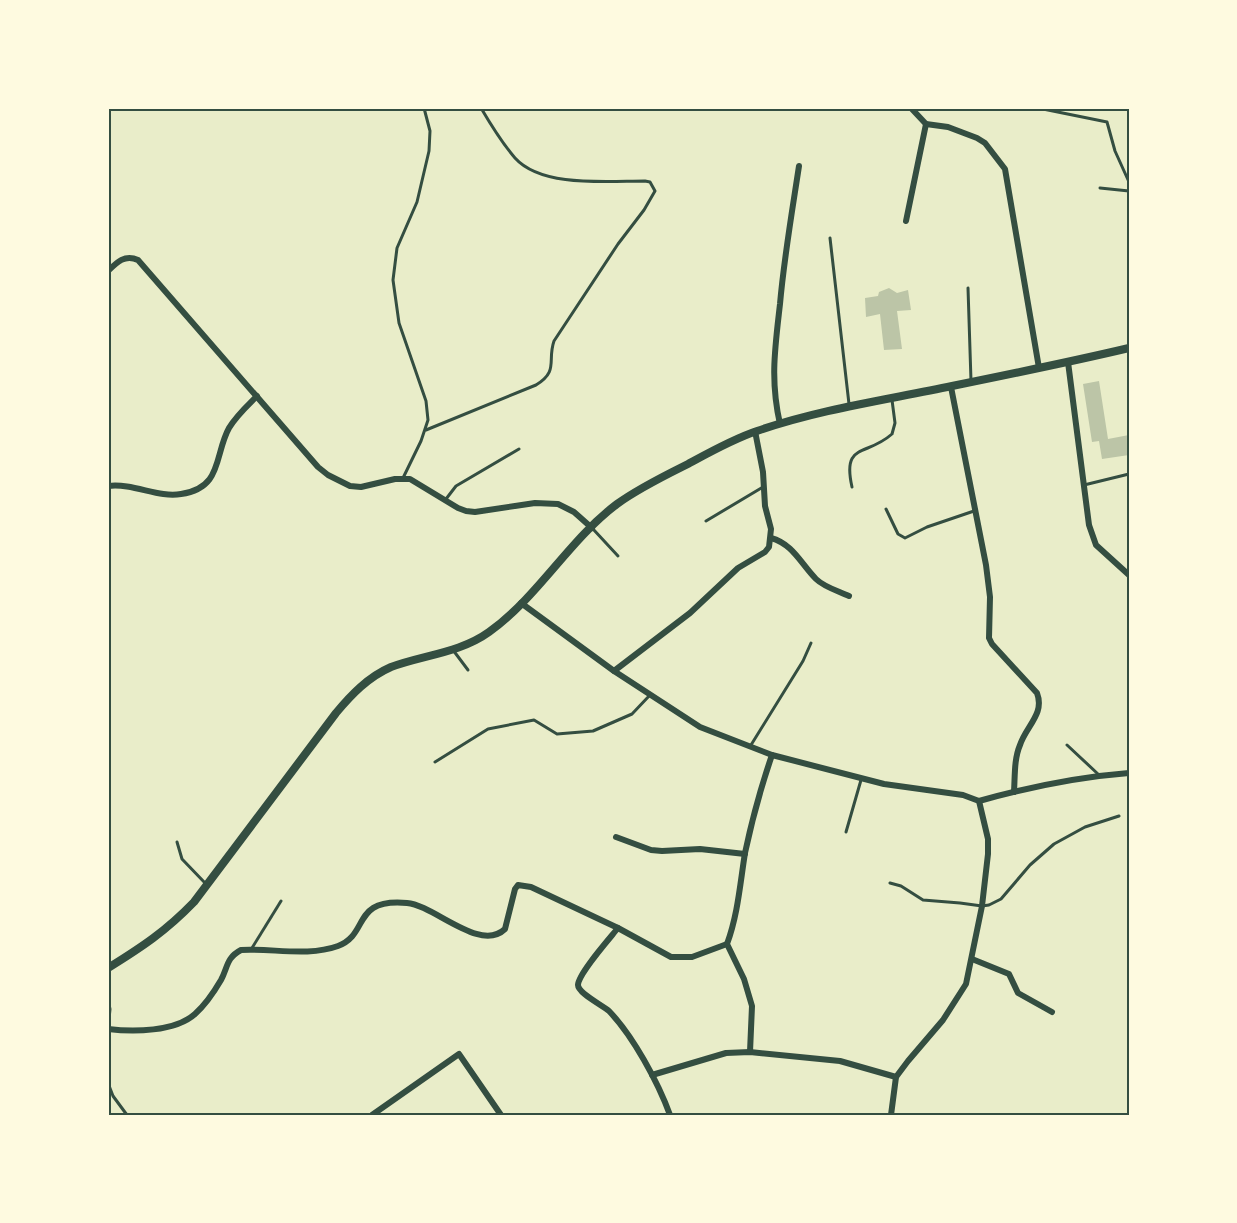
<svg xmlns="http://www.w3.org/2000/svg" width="1237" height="1223" font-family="Quicksand,sans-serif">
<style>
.building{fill:#bcc5a7}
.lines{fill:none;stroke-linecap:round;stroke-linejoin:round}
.service{stroke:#344e41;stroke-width:3}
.minor{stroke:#344e41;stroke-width:6}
.tertiary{stroke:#344e41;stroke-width:8}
.neatline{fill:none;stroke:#344e41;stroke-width:2}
</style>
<rect width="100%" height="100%" fill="#e9edc9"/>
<g class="building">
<path d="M 889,288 L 897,293 L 908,290 L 911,310 L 897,311 L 902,349 L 884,350 L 880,314 L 866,317 L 865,298 L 878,296 L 879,292 Z"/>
<path d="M 1099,381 L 1108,439 L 1129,435 L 1129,455 L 1102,459 L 1099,441 L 1092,442 L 1083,384 Z"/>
</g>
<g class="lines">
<g class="service">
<path d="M 1038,108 L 1107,122 L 1115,151 L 1129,182"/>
<path d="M 1100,188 L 1129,191"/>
<path d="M 830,238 L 849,404"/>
<path d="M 968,288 L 971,381"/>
<path d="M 426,430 L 536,385 C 559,371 547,361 554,341 L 618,244 L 644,210 L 655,191 L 650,182 L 645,181 C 608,181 542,188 515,158 C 502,143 491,125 481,108"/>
<path d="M 403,478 L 421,441 L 428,420 L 426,401 L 399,323 L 393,280 L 397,248 L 417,202 L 429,151 L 430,131 L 424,108"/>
<path d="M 1084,485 L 1129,474"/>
<path d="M 852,487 C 842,442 866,457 892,434 L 895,423 L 892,400"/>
<path d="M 446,499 L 456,486 L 519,449"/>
<path d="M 886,509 L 898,534 L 905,538 L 927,527 L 974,511"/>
<path d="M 706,521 L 763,487"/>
<path d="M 593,529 L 618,556"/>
<path d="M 453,650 L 468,670"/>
<path d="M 751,745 L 803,661 L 811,643"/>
<path d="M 1067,745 L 1098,774"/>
<path d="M 435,762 L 488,729 L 534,720 L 557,734 L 593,731 L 632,714 L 650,695"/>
<path d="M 846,832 L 861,780"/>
<path d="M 177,842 L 182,859 L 206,884"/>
<path d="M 890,883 L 901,886 L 923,900 L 960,903 L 982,906 L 989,905 L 1001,899 L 1030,865 L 1054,844 L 1085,827 L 1119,816"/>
<path d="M 252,948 L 281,901"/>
<path d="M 108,1000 L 110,1009 L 108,1029"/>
<path d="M 108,1083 L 113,1096 L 127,1115"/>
</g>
<g class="minor">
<path d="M 911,108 L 926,124 L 948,127 L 977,138 L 985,143 L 1005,169 L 1039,368"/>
<path d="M 906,221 L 926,124"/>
<path d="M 108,271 C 117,262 125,254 138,260 L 318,467 L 328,475 L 350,486 L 361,487 L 395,479 L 410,479 L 458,508 L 466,511 L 475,512 L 535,503 L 558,504 L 574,512 L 592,528"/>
<path d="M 1068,362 L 1089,525 L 1096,545 L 1129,575"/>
<path d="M 951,387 L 986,565 L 990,597 L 989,638 L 992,644 L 1037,693 C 1045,714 1026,726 1020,745 C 1014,759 1015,776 1014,792"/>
<path d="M 780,424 C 770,380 775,348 780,304 C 784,258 792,212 799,166"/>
<path d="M 108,486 C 134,483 158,498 181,494 C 223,488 214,455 229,428 C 236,416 247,406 257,396"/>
<path d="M 771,538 C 793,544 801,564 816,579 C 824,587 838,591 849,596"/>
<path d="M 521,603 L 614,671 L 700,727 L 772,755 L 884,784 L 963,795 L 979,801 L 988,839 L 988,854 L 982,906 L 966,984 L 943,1020 L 908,1061 L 896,1077 L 891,1115"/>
<path d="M 614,671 L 690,613 L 738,568 L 765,552 L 769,547 L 771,529 L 765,506 L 763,472 L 755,431"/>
<path d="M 979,801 C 1029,787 1078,777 1129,773"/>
<path d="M 616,837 L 651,850 L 662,851 L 700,849 L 745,854"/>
<path d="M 618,928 C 610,938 578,974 578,985 C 578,993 602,1005 609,1011 C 633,1036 658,1082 670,1115"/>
<path d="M 972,959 L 1009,974 L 1018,993 L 1052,1012"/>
<path d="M 108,1029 C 133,1032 175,1032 195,1014 C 205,1005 214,992 221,980 C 228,967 226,958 241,950 C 272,948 308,957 338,946 C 370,934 351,898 407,903 C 434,905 480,953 505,929 L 515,889 L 518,885 L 531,887 L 618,928 L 671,957 L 692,957 L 727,944"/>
<path d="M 750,1052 L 752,1006 L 744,979 L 727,944 C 738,914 740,884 745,853 C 752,820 761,787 772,755"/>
<path d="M 652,1075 L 726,1053 L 750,1052 L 840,1061 L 896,1077"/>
<path d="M 372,1115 L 459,1054 L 501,1115"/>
</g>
<path class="tertiary" d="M 108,968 C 142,947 166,931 194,902 L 336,713 C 351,695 368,677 391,667 C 423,655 460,653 489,632 C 538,597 569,540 617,504 C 639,488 664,476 688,464 C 710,452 733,439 757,431 C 821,409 886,400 952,386 C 1011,374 1070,362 1129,348"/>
</g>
<rect width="1237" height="1223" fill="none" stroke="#fefae0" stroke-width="219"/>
<rect x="110" y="110" width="1018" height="1004" class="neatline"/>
</svg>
